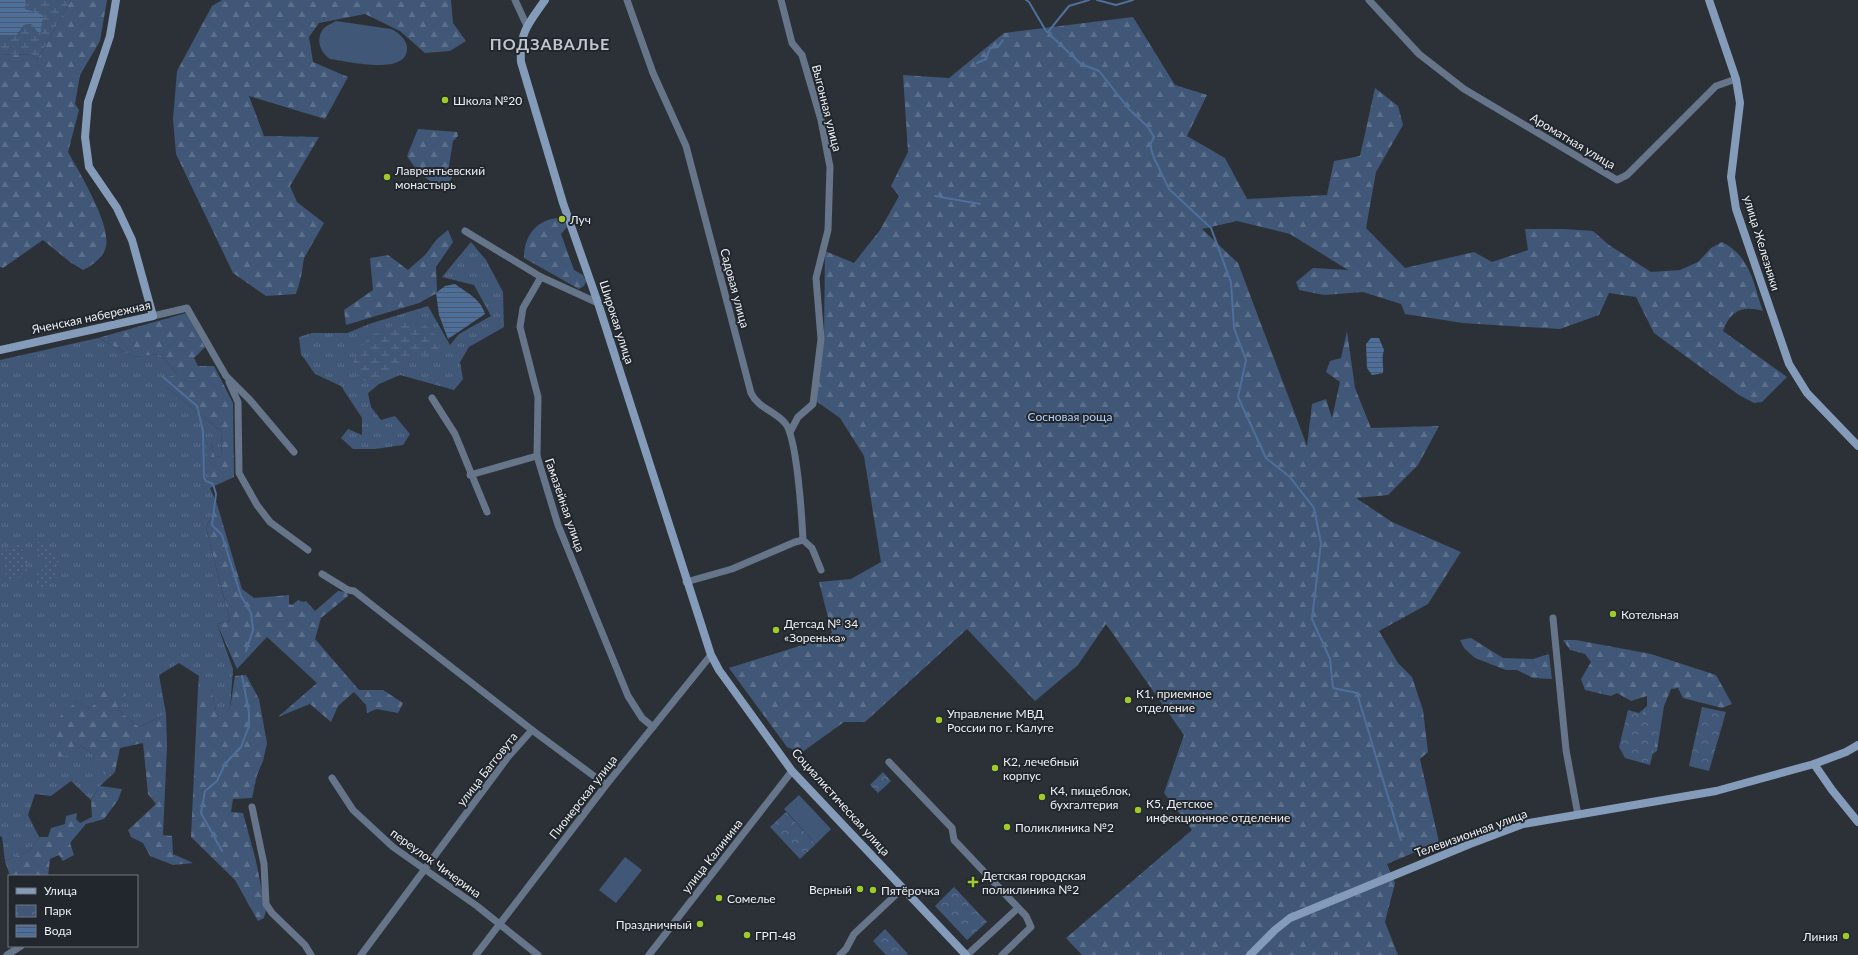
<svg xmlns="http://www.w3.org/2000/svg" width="1858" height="955" font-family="Lato,sans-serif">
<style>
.grass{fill:url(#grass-tufts)}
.forest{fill:url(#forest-firs)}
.wetland{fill:url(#wetland-marsh)}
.park{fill:url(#park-crowns)}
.garden{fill:url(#garden-dots)}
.pitch{fill:#405777}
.water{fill:url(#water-rules)}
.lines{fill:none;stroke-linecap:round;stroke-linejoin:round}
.stream{stroke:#4f6f9b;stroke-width:2}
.street{stroke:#667589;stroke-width:7}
.secondary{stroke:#849bba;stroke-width:8}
.poi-dot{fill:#a0c92b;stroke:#22272d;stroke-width:1.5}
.labels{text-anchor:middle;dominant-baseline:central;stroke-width:4;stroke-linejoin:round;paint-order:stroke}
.poi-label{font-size:12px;fill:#ebeef2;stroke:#22272d;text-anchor:start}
.street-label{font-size:12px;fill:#ebeef2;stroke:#22272d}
.park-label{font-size:12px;fill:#b1cef7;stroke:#22272d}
.district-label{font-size:16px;font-weight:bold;letter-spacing:1px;fill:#bfc6ce;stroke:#22272d}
</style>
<defs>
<pattern id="grass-tufts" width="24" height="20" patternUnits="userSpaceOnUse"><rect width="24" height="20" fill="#405777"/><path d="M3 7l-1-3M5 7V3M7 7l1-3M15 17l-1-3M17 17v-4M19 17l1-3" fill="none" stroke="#5c6f8b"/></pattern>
<pattern id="forest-firs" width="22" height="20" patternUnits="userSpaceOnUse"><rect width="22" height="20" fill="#405777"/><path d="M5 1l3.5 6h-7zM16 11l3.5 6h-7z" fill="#5c6f8b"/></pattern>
<pattern id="wetland-marsh" width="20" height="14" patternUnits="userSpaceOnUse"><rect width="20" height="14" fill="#405777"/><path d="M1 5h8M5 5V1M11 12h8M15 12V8" fill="none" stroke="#5c6f8b"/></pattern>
<pattern id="park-crowns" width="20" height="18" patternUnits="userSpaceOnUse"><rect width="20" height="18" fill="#405777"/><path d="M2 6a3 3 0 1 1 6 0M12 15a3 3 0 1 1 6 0" fill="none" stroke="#5c6f8b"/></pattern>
<pattern id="garden-dots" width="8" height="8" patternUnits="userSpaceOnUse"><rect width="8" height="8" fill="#405777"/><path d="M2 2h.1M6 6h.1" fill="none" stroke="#5c6f8b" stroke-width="1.8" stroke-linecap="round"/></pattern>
<pattern id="water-rules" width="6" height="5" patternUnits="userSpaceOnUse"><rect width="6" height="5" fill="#4f6f9b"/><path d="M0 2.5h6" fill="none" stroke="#4a596e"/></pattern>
</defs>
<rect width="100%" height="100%" fill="#2c3138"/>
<g class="grass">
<path d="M 471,242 L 486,260 L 503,292 L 504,327 L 469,347 L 460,362 L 463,379 L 454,390 L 400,375 L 379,384 L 368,393 L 371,407 L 381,420 L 395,416 L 410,434 L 403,445 L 375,449 L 353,449 L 341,438 L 348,429 L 362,435 L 362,418 L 341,386 L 315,374 L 301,354 L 299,337 L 312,333 L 347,333 L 372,323 L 428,306 L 450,345 L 459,334 L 491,316 L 474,285 L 442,277 Z"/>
<path d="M 98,338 L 134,357 L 160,354 L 177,374 L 167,387 L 222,432 L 221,456 L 215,457 L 211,442 L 210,488 L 217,504 L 206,528 L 230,621 L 217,624 L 233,669 L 230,708 L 218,720 L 211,688 L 198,688 L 199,676 L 179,663 L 159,675 L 166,714 L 139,727 L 122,713 L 116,702 L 97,702 L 89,709 L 76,701 L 71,754 L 81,746 L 96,756 L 106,775 L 115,772 L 100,786 L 91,800 L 71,781 L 51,796 L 35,794 L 28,815 L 39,837 L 29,851 L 5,861 L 2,837 L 0,836 L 0,360 Z"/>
</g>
<g class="forest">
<path d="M 71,0 L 107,0 L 100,41 L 80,75 L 75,104 L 79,110 L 68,152 C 79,172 111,224 106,246 C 105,256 92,266 83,270 L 70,262 L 43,240 L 3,268 L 0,267 L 0,55 L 31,54 L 37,60 Z"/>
<path d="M 222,0 L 451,0 L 453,23 L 466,41 L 450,51 L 425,53 L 400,31 L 365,14 L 319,23 L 309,37 L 313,62 L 348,77 L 325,119 L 249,96 L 264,136 L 319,137 L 290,186 L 297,202 L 324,223 L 304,258 L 301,277 L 296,294 L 266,296 L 233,273 L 176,154 L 173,119 L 177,71 L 212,6 Z"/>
<path d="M 1133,17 L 1175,85 L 1207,95 L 1187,136 L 1225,158 L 1247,199 L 1327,195 L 1334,161 L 1360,156 L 1375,88 L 1398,106 L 1403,125 L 1376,172 L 1366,228 L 1405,268 L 1474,252 L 1492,262 L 1528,250 L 1525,229 L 1564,229 L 1593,231 L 1609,245 L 1651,272 L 1680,270 L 1698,262 L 1711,248 L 1722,242 C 1751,257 1753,283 1763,311 C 1742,305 1730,311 1723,331 L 1787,377 L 1762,402 L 1754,403 L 1739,395 L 1654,333 L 1636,297 L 1609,293 L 1599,315 L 1560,329 L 1463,323 L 1405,314 L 1401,304 L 1363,292 L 1324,295 L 1299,290 L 1296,282 L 1313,268 L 1348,270 L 1290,234 L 1237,221 L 1202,229 L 1238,263 L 1307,446 L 1312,404 L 1326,399 L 1332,418 L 1340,382 L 1326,372 L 1330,361 L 1341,358 L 1347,331 L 1355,388 L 1371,428 L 1439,426 L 1418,465 L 1388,495 L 1356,498 L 1392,522 L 1461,552 L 1428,604 L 1379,631 L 1398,663 L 1412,677 L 1423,710 L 1428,752 L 1420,759 L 1439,842 L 1387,864 L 1395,883 L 1385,922 L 1398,955 L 1082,955 L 1066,938 L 1192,830 L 1164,793 L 1184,735 L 1106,624 L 1078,665 L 1035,701 L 967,629 L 865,722 L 844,722 L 801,753 L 787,747 L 729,668 L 822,639 L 832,633 L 819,582 L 851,579 L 881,562 L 864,456 L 840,418 L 816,401 L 824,338 L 825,251 L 854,263 L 880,230 L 899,196 L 891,186 L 908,152 L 903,75 L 949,78 L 1004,33 Z"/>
<path d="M 418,129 L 457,132 L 458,136 L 453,141 L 449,166 L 452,178 L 442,190 L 418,172 L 407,156 Z"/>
<path d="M 558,218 L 565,222 L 567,227 L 561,234 L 574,270 L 583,275 L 586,281 L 584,286 L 579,289 L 524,258 C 524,236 536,220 558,218 Z"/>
<path d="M 448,230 L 453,242 L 436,267 L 437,293 L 419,303 L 346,325 L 344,310 L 373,290 L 370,258 L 388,255 L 408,270 L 425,255 L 437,239 Z"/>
<path d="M 186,313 L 205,347 L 194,358 L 198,366 L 214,366 L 233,403 L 234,477 L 210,488 L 205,441 L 211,442 L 215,457 L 221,456 L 222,432 L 167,387 L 166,378 L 177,374 L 160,354 L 134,357 L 98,338 Z"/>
<path d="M 217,504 L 242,589 L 254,598 L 289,595 L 289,604 L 292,605 L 298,600 L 303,602 L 306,601 L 315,611 L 338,591 L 346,592 L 348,596 L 321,618 L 315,639 L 359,690 L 383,690 L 403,703 L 398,713 L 377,709 L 367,713 L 366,705 L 354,692 L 338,706 L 331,722 L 310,704 L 278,717 L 317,683 L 267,637 L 237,669 L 217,624 L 230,621 L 206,528 Z"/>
<path d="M 1471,638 L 1503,658 L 1533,659 L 1549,654 L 1552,679 L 1533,678 L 1517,670 L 1506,670 L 1475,658 L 1464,648 L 1460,640 Z"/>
<path d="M 1563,640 L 1576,640 L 1651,654 L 1716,675 L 1732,704 L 1722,708 L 1683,698 L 1678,688 L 1671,689 L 1664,706 L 1657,751 L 1648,757 L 1646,727 L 1639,713 L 1647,706 L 1647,696 L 1631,701 L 1617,693 L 1611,696 L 1585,690 L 1581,679 L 1591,662 L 1585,654 L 1570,650 Z"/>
<path d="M 246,675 L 259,699 L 267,743 L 263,761 L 257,775 L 252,798 L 233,799 L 231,812 L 243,813 L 256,861 L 266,911 L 264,918 L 258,921 L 235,880 L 191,837 L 198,688 L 211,688 L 218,719 L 230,708 L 235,676 Z"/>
<path d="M 99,688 L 123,688 L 126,695 L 116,702 L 122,713 L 139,727 L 166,714 L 167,746 L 163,835 L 172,836 L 173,854 L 193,863 L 173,865 L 150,856 L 143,843 L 131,837 L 128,830 L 156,804 L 148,794 L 143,743 L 120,748 L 115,772 L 106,775 L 95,765 L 96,756 L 81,746 L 71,755 L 58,757 L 56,720 L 77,701 L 89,709 L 97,702 Z"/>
<path d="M 100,786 L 122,789 L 118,800 L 104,819 L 86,824 L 70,843 L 74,855 L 63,861 L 59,855 L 50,859 L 48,876 L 10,876 L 5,861 L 29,851 L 39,837 L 48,837 L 51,828 L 65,824 L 66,816 L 77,813 L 76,819 L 80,823 L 92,817 L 91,800 Z"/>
</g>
<g class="wetland">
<path d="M 25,0 L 71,0 L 37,60 L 31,54 L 0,55 L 0,35 L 17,35 L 24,25 L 31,24 L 40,34 L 25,9 Z"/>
<path d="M 402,322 C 424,322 428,324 441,342 L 436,355 L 420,356 L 403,362 L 395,372 L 365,381 L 357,376 L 352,368 C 360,338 375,332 402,322 Z"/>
</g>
<g class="park">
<path d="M 1702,707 L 1726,712 L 1709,771 L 1689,766 Z"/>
<path d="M 1628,710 L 1661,719 L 1650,765 L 1625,758 L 1619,747 Z"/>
<path d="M 883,772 L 891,781 L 878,793 L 870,785 Z"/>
<path d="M 786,812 L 816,844 L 800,859 L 770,827 Z"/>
<path d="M 954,887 L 987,922 L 967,940 L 935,906 Z"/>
<path d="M 885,929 L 908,954 L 907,955 L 886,955 L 873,941 Z"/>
</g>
<g class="garden">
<path d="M 39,536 L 60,561 L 53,565 L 60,576 L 41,590 L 35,576 L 46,566 L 37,552 Z"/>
<path d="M 16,542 L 30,560 L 23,566 L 27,570 L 12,582 L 0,566 L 5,560 L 1,554 Z"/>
</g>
<g class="pitch">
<path d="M 336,21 L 391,29 C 398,32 406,39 407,47 C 409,77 347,61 330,59 C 320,52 315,39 324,28 C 327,25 333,23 336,21 Z"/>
<path d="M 799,795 L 831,829 L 816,844 L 784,809 Z"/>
<path d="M 625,857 L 642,870 L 616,903 L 599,890 Z"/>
</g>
<g class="water">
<path d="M 0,0 L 25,0 L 25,9 L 43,15 L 40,35 L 31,24 L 24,25 L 17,35 L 0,35 Z"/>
<path d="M 455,284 C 467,293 481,299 485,314 L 448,339 L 439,315 L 436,293 L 445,286 Z"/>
<path d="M 1371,338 L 1379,338 L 1384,350 C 1381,358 1384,365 1383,373 L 1372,375 L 1367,368 L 1366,344 Z"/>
</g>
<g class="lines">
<g class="stream">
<path d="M 1026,0 L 1029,2 L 1046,31 L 1081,64 L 1099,71 L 1129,109 L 1148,127 L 1154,137 L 1150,145 L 1154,158 L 1169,189 L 1211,228 L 1231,282 L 1234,328 L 1246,360 L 1238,397 L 1266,458 L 1290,477 L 1314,508 L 1321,543 L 1312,619 L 1330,659 L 1333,688 L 1357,693 L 1401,840"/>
<path d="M 1097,0 L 1116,5 L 1133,0"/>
<path d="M 1048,32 L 1069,6 L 1089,0"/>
<path d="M 977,63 L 986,59 L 990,48 L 998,47 L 1003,40"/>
<path d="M 935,196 L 980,204"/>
<path d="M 163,377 L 197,406 L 203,431 L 204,478 L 206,481 L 213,484 L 216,494 L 212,525 L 222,535 L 241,596 L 251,613 L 253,630 L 246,651"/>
<path d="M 222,851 L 201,813 L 205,791 L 217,781 L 225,764 L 241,747 L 249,726 L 249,712 L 242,676"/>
</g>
<g class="street">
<path d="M 515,0 L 527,26"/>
<path d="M 627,0 L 653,73 L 686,146 L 751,393 C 758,408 775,411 785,423 C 797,436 802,519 803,540 L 812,548 L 821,570"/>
<path d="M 781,0 L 792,43 L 802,55 L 821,120 L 830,167 L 828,230 L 816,278 L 821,339 L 813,404 L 798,417 L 790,432"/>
<path d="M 1369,0 L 1419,54 L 1464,89 L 1617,180 L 1627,175 L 1716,86 L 1736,79"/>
<path d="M 465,231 L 541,277 L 598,303"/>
<path d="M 541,277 L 523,308 L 520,327 L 538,397 L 537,456 L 558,525 L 628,696 L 642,718 L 653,727"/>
<path d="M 153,316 L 187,308 L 226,376 L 250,400 L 294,452"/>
<path d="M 229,382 L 238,402 L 239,473 L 257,505 L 270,522 L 308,550"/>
<path d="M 432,398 L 455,434 L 487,512"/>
<path d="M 470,475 L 537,456"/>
<path d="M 322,574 L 348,590 L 354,591 L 532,730 L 606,785"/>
<path d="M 686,582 L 732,569 L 795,542 L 803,540"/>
<path d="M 1553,618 L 1566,750 L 1578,815"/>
<path d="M 889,762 L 952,828 L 954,840 L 1026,916 L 1031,927 L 1002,955"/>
<path d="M 332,778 L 353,810 L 393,847 L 477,906 L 538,955"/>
<path d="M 252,807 L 264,864 L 266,904 L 272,913 L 305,945 L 311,955"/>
<path d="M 7,955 L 21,946"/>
<path d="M 361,955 L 508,757 L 532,730"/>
<path d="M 476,955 L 606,785 L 711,655"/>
<path d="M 649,955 L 792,771"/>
<path d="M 840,955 L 846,949 L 854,934 L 903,888"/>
<path d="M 967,955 L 1018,908"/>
</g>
<g class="secondary">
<path d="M 545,0 C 529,23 519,32 521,62 L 563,203 L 598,303 L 711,655 L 719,670 L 792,771 L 966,955"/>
<path d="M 1709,0 L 1736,79 L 1740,103 L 1731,177 L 1736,209 L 1789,364 L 1807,393 L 1858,446"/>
<path d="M 0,350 L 153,316 L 132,240 L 117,208 L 89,167 L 85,137 L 88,102 L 110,36 L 116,0"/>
<path d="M 1814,764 L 1832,790 L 1858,822"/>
<path d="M 1250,955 L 1275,930 L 1290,918 L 1470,844 L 1523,824 L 1716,791 L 1814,764 L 1846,752 L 1858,745"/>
</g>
</g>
<g class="poi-dot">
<circle cx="445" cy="100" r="4"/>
<circle cx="387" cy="177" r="4"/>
<circle cx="562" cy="219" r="4"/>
<circle cx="1613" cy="614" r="4"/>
<circle cx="776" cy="630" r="4"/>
<circle cx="1128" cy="700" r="4"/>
<circle cx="939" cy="720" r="4"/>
<circle cx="995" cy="768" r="4"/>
<circle cx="1042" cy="797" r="4"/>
<circle cx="1138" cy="810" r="4"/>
<circle cx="1007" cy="827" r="4"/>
<path d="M971 876h4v4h4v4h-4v4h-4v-4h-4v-4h4z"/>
<circle cx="860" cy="889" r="4"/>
<circle cx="873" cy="890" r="4"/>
<circle cx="719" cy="898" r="4"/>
<circle cx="700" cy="924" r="4"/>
<circle cx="747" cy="935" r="4"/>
<circle cx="1846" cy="936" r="4"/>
</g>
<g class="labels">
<g class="poi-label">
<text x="453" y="100">Школа №20</text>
<text x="395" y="170">Лаврентьевский<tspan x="395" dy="14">монастырь</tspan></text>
<text x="570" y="219">Луч</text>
<text x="1621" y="614">Котельная</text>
<text x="784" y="623">Детсад № 34<tspan x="784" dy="14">«Зоренька»</tspan></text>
<text x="1136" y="693">К1, приемное<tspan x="1136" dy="14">отделение</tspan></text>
<text x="947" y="713">Управление МВД<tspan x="947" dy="14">России по г. Калуге</tspan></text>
<text x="1003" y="761">К2, лечебный<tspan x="1003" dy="14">корпус</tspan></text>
<text x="1050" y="790">К4, пищеблок,<tspan x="1050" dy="14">бухгалтерия</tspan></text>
<text x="1146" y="803">К5, Детское<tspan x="1146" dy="14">инфекционное отделение</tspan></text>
<text x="1015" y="827">Поликлиника №2</text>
<text x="982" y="875">Детская городская<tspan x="982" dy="14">поликлиника №2</tspan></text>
<text x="852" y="889" text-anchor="end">Верный</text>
<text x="881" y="890">Пятёрочка</text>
<text x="727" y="898">Сомелье</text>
<text x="692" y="924" text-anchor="end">Праздничный</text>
<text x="755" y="935">ГРП-48</text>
<text x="1838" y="936" text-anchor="end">Линия</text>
</g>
<g class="street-label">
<text transform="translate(827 108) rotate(76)">Выгонная улица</text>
<text transform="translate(1573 141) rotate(31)">Ароматная улица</text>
<text transform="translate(1762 243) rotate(73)">улица Железняки</text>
<text transform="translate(735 288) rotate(75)">Садовая улица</text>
<text transform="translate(91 317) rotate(-12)">Яченская набережная</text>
<text transform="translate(617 322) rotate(72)">Широкая улица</text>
<text transform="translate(565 505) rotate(71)">Гамазейная улица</text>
<text transform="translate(487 769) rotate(-52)">улица Багговута</text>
<text transform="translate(583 797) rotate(-52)">Пионерская улица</text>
<text transform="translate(841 802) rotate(48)">Социалистическая улица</text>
<text transform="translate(1471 833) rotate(-20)">Телевизионная улица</text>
<text transform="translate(712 856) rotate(-52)">улица Калинина</text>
<text transform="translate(436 863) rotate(36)">переулок Чичерина</text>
</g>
<g class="park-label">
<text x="1070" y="416">Сосновая роща</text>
</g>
<g class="district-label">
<text x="550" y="43">ПОДЗАВАЛЬЕ</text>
</g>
</g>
<rect x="8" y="875" width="130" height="72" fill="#22272d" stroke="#72777c"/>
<rect x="16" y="888" width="20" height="6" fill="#849bba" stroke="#72777c"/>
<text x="44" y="895" font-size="12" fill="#ebeef2">Улица</text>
<rect x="16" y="905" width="20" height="12" fill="url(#park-crowns)" stroke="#72777c"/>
<text x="44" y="915" font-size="12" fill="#ebeef2">Парк</text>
<rect x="16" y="925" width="20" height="12" fill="url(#water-rules)" stroke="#72777c"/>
<text x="44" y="935" font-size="12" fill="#ebeef2">Вода</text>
</svg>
